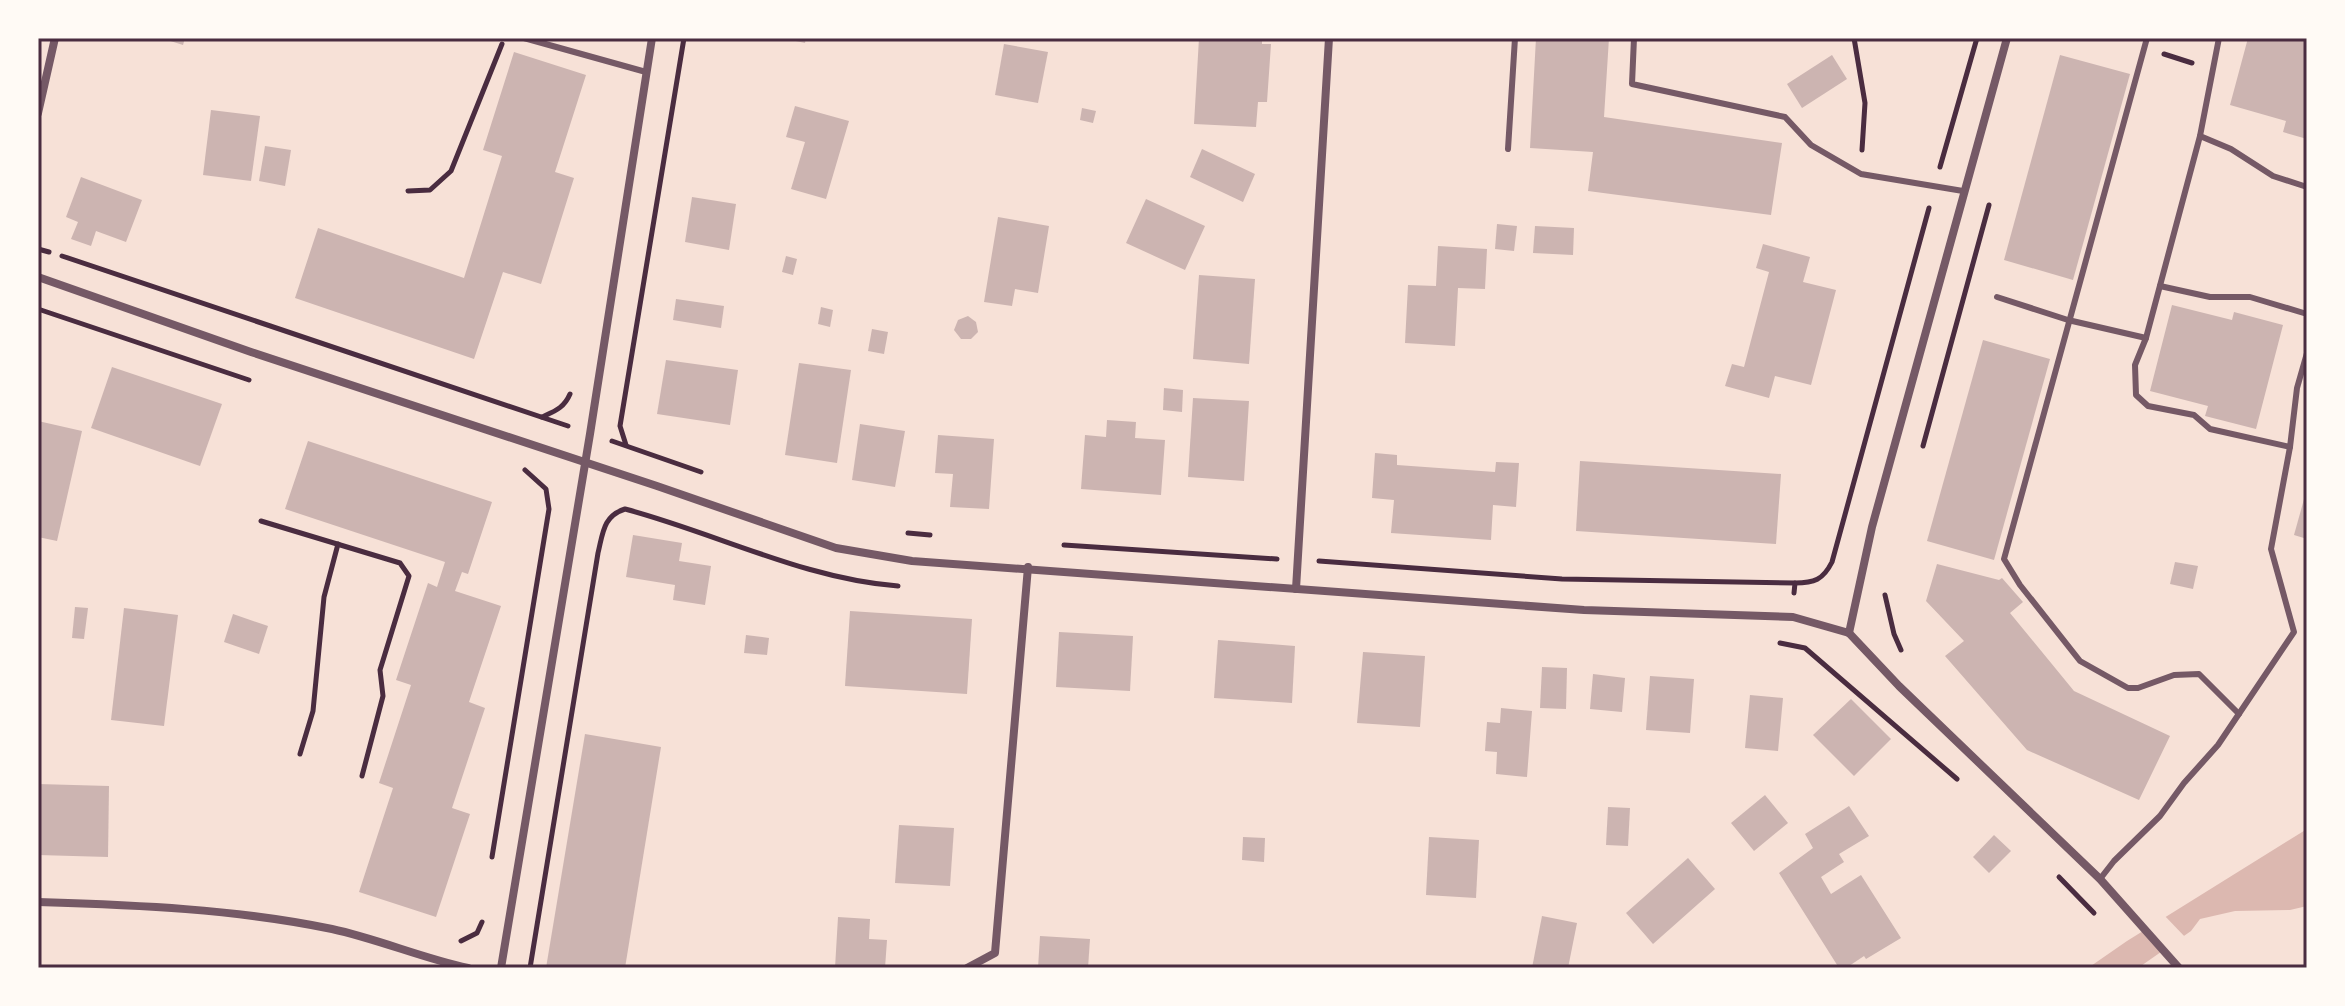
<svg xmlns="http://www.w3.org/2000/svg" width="2345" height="1006" font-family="Bitter,serif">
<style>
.water{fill:#dcb8b0}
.pier{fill:#f7e1d7}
.building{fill:#ccb4b1}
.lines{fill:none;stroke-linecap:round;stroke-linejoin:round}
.path{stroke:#4a2c40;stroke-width:5}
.service{stroke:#755966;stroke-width:6}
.minor{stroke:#755966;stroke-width:8}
.neatline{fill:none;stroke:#4a2c40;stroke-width:3}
</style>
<rect width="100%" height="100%" fill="#f7e1d7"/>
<path class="water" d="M 2307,829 L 2307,906 L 2290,910 L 2235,911 L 2200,919 L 2191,931 L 2138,968 L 2088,968 L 2127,941 Z"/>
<path class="pier" d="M 2163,914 L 2187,939 L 2166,953 L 2143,927 Z"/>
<g class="building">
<path d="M 161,38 L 185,38 L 183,45 Z"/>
<path d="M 782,38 L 806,38 L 805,43 Z"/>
<path d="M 1199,38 L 1262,38 L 1262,44 L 1271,44 L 1267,102 L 1258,102 L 1256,127 L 1194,124 Z"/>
<path d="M 1536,38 L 1609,38 L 1604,117 L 1782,143 L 1771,215 L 1588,191 L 1593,152 L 1530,148 Z"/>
<path d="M 2248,38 L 2307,38 L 2307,139 L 2283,132 L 2286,121 L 2230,105 Z"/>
<path d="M 1004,44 L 1048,52 L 1038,103 L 995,95 Z"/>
<path d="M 514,52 L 586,75 L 555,172 L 574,178 L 541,284 L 503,272 L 474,359 L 295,298 L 318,228 L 464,278 L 502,156 L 483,150 Z"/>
<path d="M 1832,55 L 1847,79 L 1802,108 L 1787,84 Z"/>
<path d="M 2060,55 L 2130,74 L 2073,280 L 2004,260 Z"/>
<path d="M 795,106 L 849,121 L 826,199 L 791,189 L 805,142 L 786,137 Z"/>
<path d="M 1082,108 L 1096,111 L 1093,123 L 1080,120 Z"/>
<path d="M 211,110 L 260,116 L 251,181 L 203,175 Z"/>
<path d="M 265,146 L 291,150 L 285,186 L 259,181 Z"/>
<path d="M 1202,149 L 1255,174 L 1243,202 L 1190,177 Z"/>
<path d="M 81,177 L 142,200 L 126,242 L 96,231 L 91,246 L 71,239 L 78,222 L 66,217 Z"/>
<path d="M 692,197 L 736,204 L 729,250 L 685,242 Z"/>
<path d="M 1146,199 L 1205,226 L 1185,270 L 1126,243 Z"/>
<path d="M 998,217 L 1049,226 L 1038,293 L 1015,289 L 1012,306 L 984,302 Z"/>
<path d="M 1497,224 L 1517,226 L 1514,251 L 1495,249 Z"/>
<path d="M 1535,226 L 1574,228 L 1573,255 L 1533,253 Z"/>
<path d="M 1763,244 L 1810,257 L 1803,282 L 1836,290 L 1811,385 L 1775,376 L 1769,398 L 1725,386 L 1732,364 L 1744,367 L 1769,272 L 1756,268 Z"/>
<path d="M 1438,246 L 1487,249 L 1485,289 L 1458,288 L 1455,346 L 1405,343 L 1408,285 L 1436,286 Z"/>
<path d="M 786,256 L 797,259 L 793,275 L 782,272 Z"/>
<path d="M 1199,275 L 1255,279 L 1249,364 L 1193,359 Z"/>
<path d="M 676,299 L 724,306 L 721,328 L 673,320 Z"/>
<path d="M 2172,305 L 2232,320 L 2234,312 L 2283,325 L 2256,429 L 2205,416 L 2208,406 L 2150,391 Z"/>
<path d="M 821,307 L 833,310 L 830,327 L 818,324 Z"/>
<path d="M 968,316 L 976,322 L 978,332 L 971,339 L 961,339 L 954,330 L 958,320 Z"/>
<path d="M 872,329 L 888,332 L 884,354 L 868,351 Z"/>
<path d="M 1983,340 L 2050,359 L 1994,560 L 1927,541 Z"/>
<path d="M 666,360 L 738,370 L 730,425 L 657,414 Z"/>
<path d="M 799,363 L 851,370 L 837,463 L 785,455 Z"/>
<path d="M 112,367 L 222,404 L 200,466 L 91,428 Z"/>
<path d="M 1164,388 L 1183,390 L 1182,412 L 1163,410 Z"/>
<path d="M 1193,398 L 1249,401 L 1244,481 L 1188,477 Z"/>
<path d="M 1107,420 L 1136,422 L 1135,438 L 1165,440 L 1161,495 L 1081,489 L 1085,435 L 1106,437 Z"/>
<path d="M 38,421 L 82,431 L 57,541 L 38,537 Z"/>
<path d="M 860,424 L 905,431 L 895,487 L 852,480 Z"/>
<path d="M 938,435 L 994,439 L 989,509 L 950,507 L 953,474 L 935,473 Z"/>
<path d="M 308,441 L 492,502 L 468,574 L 462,572 L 455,591 L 501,606 L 469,702 L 485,708 L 452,808 L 470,814 L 436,917 L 359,892 L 393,788 L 379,783 L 411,685 L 396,680 L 428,583 L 437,587 L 445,562 L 285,509 Z"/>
<path d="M 1375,453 L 1397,455 L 1397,465 L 1495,472 L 1496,462 L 1519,463 L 1516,507 L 1493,505 L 1491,540 L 1391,533 L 1394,500 L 1372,498 Z"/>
<path d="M 1580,461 L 1781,474 L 1776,544 L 1576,531 Z"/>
<path d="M 2306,492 L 2307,492 L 2307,539 L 2294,535 Z"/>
<path d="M 633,535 L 682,543 L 679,561 L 711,566 L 705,605 L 673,600 L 675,585 L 626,577 Z"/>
<path d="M 2175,562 L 2198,566 L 2193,589 L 2170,584 Z"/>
<path d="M 1937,564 L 1999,580 L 2002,578 L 2023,602 L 2010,613 L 2074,691 L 2170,736 L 2139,800 L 2027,750 L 1945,656 L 1964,641 L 1926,601 Z"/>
<path d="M 75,607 L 88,608 L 84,639 L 72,638 Z"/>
<path d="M 124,608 L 178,615 L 164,726 L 111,720 Z"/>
<path d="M 850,611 L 972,619 L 967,694 L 845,686 Z"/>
<path d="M 233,614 L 268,626 L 259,654 L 224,642 Z"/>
<path d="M 1059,632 L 1133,636 L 1130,691 L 1056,687 Z"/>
<path d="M 746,635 L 769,638 L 767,655 L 744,653 Z"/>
<path d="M 1218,640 L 1295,646 L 1292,703 L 1214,698 Z"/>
<path d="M 1363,652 L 1425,656 L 1420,727 L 1357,723 Z"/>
<path d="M 1542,667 L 1567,668 L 1566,709 L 1540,708 Z"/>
<path d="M 1593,674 L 1625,678 L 1622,712 L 1590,709 Z"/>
<path d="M 1650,676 L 1694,679 L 1690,733 L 1646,730 Z"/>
<path d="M 1750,695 L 1783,698 L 1778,751 L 1745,748 Z"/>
<path d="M 1851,699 L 1891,739 L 1854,776 L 1813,735 Z"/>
<path d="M 1501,708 L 1532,711 L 1527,777 L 1496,774 L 1497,752 L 1485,751 L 1487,722 L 1500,723 Z"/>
<path d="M 585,734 L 661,747 L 625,968 L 546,968 Z"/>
<path d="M 38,784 L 109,786 L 108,857 L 38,855 Z"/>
<path d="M 1765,795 L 1788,823 L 1754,851 L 1731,823 Z"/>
<path d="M 1849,806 L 1869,836 L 1839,854 L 1844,862 L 1821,877 L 1831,894 L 1861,875 L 1901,938 L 1866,959 L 1864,956 L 1846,968 L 1839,968 L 1779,873 L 1813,848 L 1805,834 Z"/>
<path d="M 1608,807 L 1630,808 L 1628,846 L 1606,845 Z"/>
<path d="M 899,825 L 954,828 L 950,886 L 895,883 Z"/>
<path d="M 1994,835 L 2011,851 L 1989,873 L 1973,857 Z"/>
<path d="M 1243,837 L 1265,838 L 1264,862 L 1242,860 Z"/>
<path d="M 1429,837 L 1479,840 L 1476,898 L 1426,895 Z"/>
<path d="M 1688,858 L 1715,889 L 1653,944 L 1626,913 Z"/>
<path d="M 1542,916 L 1577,923 L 1568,968 L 1532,968 Z"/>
<path d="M 838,917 L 870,919 L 869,939 L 887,940 L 885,968 L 835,968 Z"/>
<path d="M 1040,936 L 1090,939 L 1088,968 L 1038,968 Z"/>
</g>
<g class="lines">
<g class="path">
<path d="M 1854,38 L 1865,103 L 1862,150"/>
<path d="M 2164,54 L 2192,63"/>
<path d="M 1940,167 L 1977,38"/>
<path d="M 408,191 L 430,190 L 451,171 L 502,44"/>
<path d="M 38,249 L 49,252"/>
<path d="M 62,256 L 568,426"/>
<path d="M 38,309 L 249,380"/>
<path d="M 542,417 C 555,411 564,408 570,394"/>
<path d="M 612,441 L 701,472"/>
<path d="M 626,445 L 620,426 L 684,38"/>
<path d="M 1923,446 L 1989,205"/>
<path d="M 261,521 L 400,563 L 409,576 L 380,670 L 383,696 L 362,776"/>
<path d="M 908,533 L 930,535"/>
<path d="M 1064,545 L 1277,559"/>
<path d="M 1319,561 L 1562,579 L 1795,583 L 1794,593"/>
<path d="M 1795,583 C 1814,583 1823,580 1832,562 L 1929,208"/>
<path d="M 1885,595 L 1894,634 L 1901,650"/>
<path d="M 1780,643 L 1805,648 L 1957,779"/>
<path d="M 300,754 L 313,711 L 324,597 L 338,544"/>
<path d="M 492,857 L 549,509 L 546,489 L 525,470"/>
<path d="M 2059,877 L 2094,913"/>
<path d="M 461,941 L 477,933 L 482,922"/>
<path d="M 530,968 L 598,553 C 603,533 603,516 625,509 C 716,533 804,579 898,586"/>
</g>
<g class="service">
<path d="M 524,38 L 646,72"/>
<path d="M 1634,38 L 1632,84 L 1785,117 L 1811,145 L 1861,174 L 1963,191"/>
<path d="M 2147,38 L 2004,559 L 2020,585 L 2080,661 L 2128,688 L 2138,688 L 2174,675 L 2199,674 L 2239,714"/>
<path d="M 2219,38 L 2200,136 L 2231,149 L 2273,176 L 2307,187"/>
<path d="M 2200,136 L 2146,338 L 2135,365 L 2136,395 L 2148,406 L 2194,415 L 2210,429 L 2290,447"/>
<path d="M 1508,149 L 1515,38"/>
<path d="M 2160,286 L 2210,297 L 2250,297 L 2307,314"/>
<path d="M 1997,297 L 2068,320 L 2146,338"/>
<path d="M 2100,879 L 2114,861 L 2160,816 L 2184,783 L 2218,745 L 2294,632 L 2271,549 L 2290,447 L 2297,388 L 2307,353"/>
</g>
<g class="minor">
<path d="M 38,113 L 55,38"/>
<path d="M 38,277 L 251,352 L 657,486 L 836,548 L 912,561 L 1584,610 L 1793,617 L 1849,633 L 1899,686 L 2100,879 L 2179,968"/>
<path d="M 1296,589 L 1329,38"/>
<path d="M 1849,633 L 1872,527 L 2007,38"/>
<path d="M 38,902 C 136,905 236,909 332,929 C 378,939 422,958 468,968"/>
<path d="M 501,968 L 590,434 L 652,38"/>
<path d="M 967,968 L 995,953 L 1028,567"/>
</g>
</g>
<rect width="2345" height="1006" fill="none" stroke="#fffaf5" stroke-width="80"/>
<rect x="40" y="40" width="2265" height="926" class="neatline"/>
</svg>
